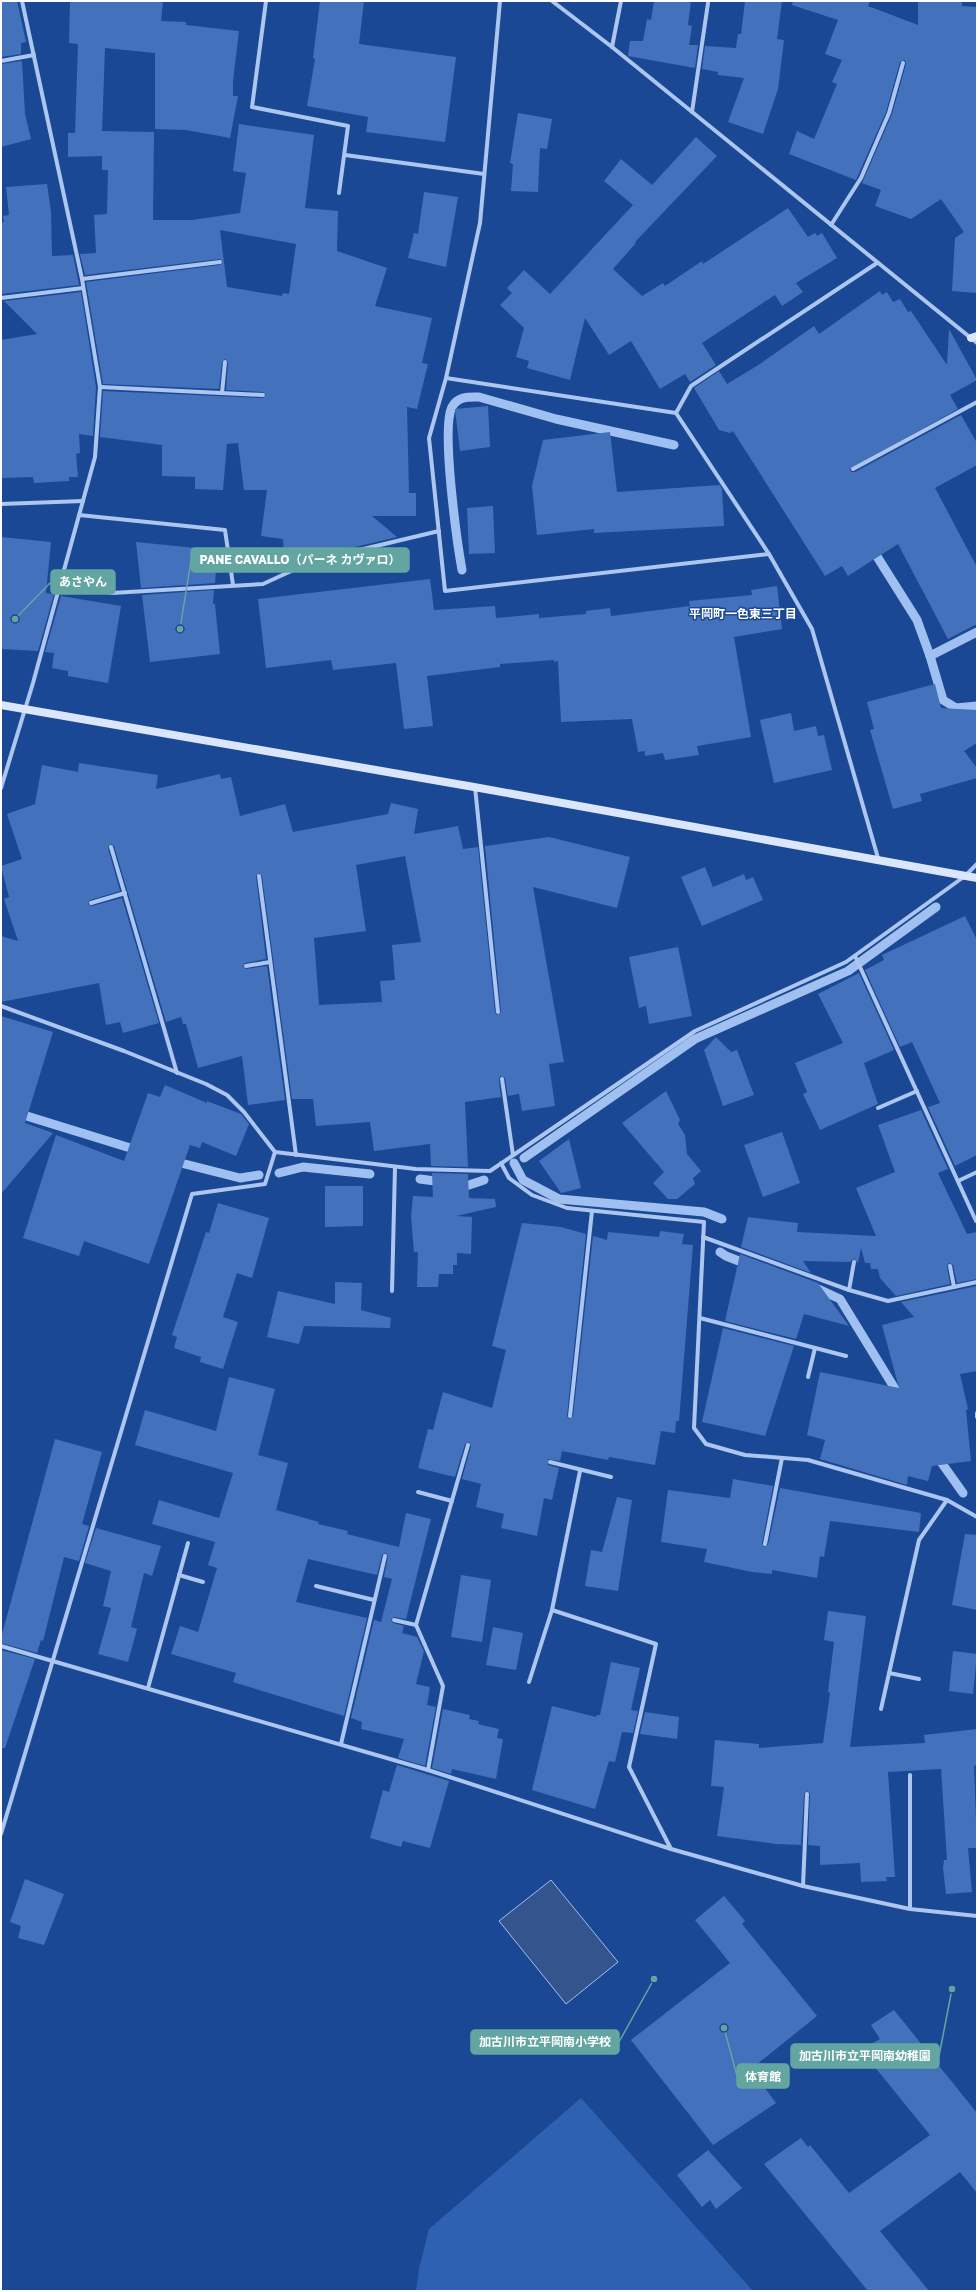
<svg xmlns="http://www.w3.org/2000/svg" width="978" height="2292" font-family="'Golos Text','Noto Sans JP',sans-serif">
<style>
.green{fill:#2e61b2}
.water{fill:#33548c;stroke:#9fc0f1}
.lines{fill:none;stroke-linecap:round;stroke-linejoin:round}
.stream{stroke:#9fc0f1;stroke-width:9}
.building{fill:#4471bb;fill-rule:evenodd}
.street{stroke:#acc6ef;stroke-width:4}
.secondary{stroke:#dae6fb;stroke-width:8}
.labels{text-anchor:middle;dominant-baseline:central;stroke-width:3;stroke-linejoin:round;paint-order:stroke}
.neighbourhood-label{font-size:12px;font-weight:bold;fill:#fff;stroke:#1b4894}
.leader{fill:none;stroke:#63a6a1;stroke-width:1.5}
.callout-dot{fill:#63a6a1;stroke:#1b4894;stroke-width:1.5}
.callout{fill:#63a6a1;stroke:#63a6a1;stroke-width:1.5}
.callout-label{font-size:12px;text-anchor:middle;font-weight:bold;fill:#fff}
</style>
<rect width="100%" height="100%" fill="#1b4894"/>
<path class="green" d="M 581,2098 L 753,2291 L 416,2291 L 419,2269 L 429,2229 Z"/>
<path class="water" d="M 551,1880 L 618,1962 L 566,2004 L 499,1921 Z"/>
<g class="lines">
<g class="stream">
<path d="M 871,547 L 917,620 L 930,656 L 943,700 L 956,708 L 977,706"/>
<path d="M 462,570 C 457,542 441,428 452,407 C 458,396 469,397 479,397 L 556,419 L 674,445"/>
<path d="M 930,656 L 977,632"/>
<path d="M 1,1108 L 140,1151"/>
<path d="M 524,1158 L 695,1039 L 848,971 L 936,907"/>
<path d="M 173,1161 L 240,1178 L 259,1175"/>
<path d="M 514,1163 L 523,1180 L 559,1199 L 704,1212 L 722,1219"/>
<path d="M 279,1173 L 303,1167 L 370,1174"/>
<path d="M 420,1179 L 443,1182"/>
<path d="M 458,1185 L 466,1186 L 484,1180"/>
<path d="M 720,1252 L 726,1256 L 749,1265"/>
<path d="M 814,1287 L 840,1299 L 900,1397"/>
<path d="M 936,1455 L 963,1493"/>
</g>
</g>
<g class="building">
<path d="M 1,1 L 17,1 L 26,42 L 21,43 L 21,54 L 1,57 Z"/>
<path d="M 70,1 L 163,1 L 161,21 L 186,22 L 186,25 L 239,31 L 233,81 L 233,96 L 238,96 L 230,138 L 186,130 L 155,129 L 155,53 L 105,48 L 102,131 L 154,132 L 153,220 L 192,220 L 240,213 L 246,173 L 233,171 L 239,124 L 314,135 L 305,208 L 338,211 L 337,251 L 387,268 L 375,306 L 432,318 L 422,363 L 428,364 L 417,409 L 407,407 L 409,493 L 416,493 L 416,516 L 372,516 L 397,537 L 355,547 L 284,553 L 283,539 L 261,536 L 267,490 L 244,490 L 238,443 L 227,444 L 223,490 L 195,489 L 195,477 L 162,476 L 162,445 L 100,437 L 103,391 L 263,398 L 266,395 L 263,392 L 226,390 L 228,362 L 225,359 L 222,362 L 219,389 L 103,384 L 86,282 L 220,265 L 223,262 L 220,259 L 85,275 L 80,254 L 96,253 L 94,215 L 107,214 L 108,170 L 102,170 L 102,156 L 68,157 L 68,133 L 75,133 L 78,44 L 69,43 ZM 220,230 L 296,244 L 289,294 L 283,293 L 282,296 L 227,287 Z"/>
<path d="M 320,1 L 364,1 L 359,44 L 456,57 L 445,142 L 366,132 L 368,117 L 307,106 L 315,59 L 313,58 Z"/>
<path d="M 654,1 L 691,1 L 688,25 L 692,26 L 689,45 L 698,45 L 695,68 L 628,56 L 630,41 L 643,41 L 647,19 L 651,20 Z"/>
<path d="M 745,1 L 782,1 L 777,39 L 784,40 L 778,89 L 763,134 L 728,122 L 744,78 L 718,75 L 718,72 L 702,69 L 705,46 L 736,48 L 738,34 L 741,34 Z"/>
<path d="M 793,1 L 870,1 L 868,6 L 918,25 L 918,1 L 962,1 L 962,6 L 977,7 L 977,293 L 952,291 L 955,238 L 964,232 L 941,199 L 911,219 L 875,206 L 881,190 L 862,183 L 892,114 L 906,64 L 905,60 L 900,62 L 886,112 L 856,180 L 789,154 L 797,131 L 814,139 L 837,84 L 832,82 L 842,60 L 825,54 L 838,20 L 792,5 Z"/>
<path d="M 22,61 L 25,114 L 31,139 L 1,147 L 1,64 Z"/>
<path d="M 518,113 L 552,119 L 547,149 L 540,148 L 538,192 L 511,191 L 513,164 L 510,163 Z"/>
<path d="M 696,137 L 717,156 L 635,242 L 636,243 L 613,269 L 642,296 L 663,283 L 665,286 L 702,261 L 703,264 L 788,208 L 808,237 L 815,233 L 817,236 L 822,233 L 837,258 L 796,283 L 803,292 L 782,306 L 775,295 L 702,343 L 716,365 L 690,382 L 685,374 L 660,389 L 631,341 L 609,355 L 585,318 L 570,380 L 527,368 L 529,361 L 516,357 L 524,328 L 500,305 L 512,293 L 507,288 L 524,270 L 550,294 L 633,205 L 604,181 L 621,159 L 652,185 Z"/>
<path d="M 47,184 L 51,212 L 52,256 L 73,255 L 79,285 L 1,294 L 1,222 L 4,222 L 3,216 L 9,215 L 6,187 Z"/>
<path d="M 424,192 L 458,197 L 446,267 L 408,258 L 414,233 L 418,234 Z"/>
<path d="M 880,291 L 882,295 L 887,292 L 893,302 L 900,299 L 908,312 L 911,311 L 947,365 L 949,329 L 977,380 L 950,395 L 958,409 L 850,469 L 851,472 L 855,472 L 961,415 L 977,443 L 977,465 L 935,488 L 977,567 L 977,624 L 948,639 L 898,544 L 848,576 L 842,566 L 825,576 L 733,431 L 730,433 L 719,430 L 694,388 L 719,371 L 727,384 L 760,364 L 814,326 L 819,334 Z"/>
<path d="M 81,292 L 96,387 L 93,436 L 79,434 L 80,453 L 76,454 L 78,477 L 69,477 L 69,481 L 34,483 L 33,477 L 1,478 L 1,340 L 37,334 L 4,301 Z"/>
<path d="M 488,406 L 490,447 L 460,451 L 455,409 Z"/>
<path d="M 610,432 L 617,492 L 720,485 L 722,489 L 724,526 L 594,533 L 594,529 L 537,535 L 532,486 L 543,440 Z"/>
<path d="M 493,506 L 495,553 L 469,554 L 467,508 Z"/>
<path d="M 1,537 L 51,542 L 46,593 L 54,594 L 38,651 L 1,649 Z"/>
<path d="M 136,542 L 196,548 L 196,555 L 217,557 L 215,583 L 141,588 Z"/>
<path d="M 430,579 L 434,610 L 495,606 L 496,618 L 539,614 L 539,618 L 586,614 L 586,611 L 610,608 L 611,616 L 690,606 L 689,601 L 752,595 L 751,590 L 777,586 L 782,629 L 734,637 L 751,737 L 697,746 L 699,755 L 665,760 L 663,753 L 645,756 L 645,751 L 638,752 L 632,719 L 561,722 L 558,661 L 554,662 L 554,660 L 500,664 L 500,667 L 427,676 L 433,726 L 404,729 L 396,663 L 333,670 L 331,660 L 266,668 L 258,599 Z"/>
<path d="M 214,590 L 213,604 L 215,604 L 220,654 L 150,662 L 142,595 Z"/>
<path d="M 61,596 L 121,606 L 108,683 L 68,676 L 68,671 L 52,668 L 54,653 L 45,652 Z"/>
<path d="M 935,684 L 941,708 L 977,710 L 977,743 L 964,751 L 977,768 L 977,778 L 920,794 L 922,801 L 893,809 L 870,730 L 874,729 L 867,702 Z"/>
<path d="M 791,713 L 794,731 L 816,726 L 818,736 L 824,735 L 832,770 L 774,783 L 760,720 Z"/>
<path d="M 79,763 L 158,775 L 156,789 L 220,774 L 221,779 L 231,777 L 240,816 L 285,804 L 293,832 L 388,814 L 391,803 L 418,809 L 414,834 L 458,826 L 463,849 L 478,847 L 495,1012 L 497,1015 L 501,1012 L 485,846 L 549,837 L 630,857 L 617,908 L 533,887 L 564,1062 L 549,1064 L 555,1106 L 522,1111 L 519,1094 L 508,1096 L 505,1078 L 500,1076 L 499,1080 L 501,1097 L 465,1102 L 468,1167 L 431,1166 L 430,1144 L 374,1151 L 370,1122 L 316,1126 L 313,1099 L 292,1099 L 262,876 L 259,873 L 256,876 L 266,959 L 245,963 L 243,966 L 246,969 L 267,966 L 285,1100 L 248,1105 L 242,1056 L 198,1068 L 186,1024 L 183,1024 L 181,1017 L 166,1022 L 114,846 L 111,844 L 108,848 L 120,891 L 90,900 L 88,904 L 92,906 L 122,898 L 159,1023 L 123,1033 L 120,1022 L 106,1025 L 99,983 L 1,1002 L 1,936 L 18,941 L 4,899 L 9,897 L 1,866 L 22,859 L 7,814 L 35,804 L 42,765 L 78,772 ZM 405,856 L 421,942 L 392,945 L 395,980 L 380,981 L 382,1002 L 319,1005 L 314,938 L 366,931 L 356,865 Z"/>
<path d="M 705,867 L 713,887 L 744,874 L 746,880 L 753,877 L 763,900 L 702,926 L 681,877 Z"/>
<path d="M 965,916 L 977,940 L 977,1155 L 955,1166 L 928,1107 L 940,1103 L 912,1042 L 900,1047 L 865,970 L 884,960 L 882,955 Z"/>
<path d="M 678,947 L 692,1016 L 649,1024 L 646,1006 L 639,1008 L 629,957 Z"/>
<path d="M 859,973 L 894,1050 L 864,1063 L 878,1104 L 820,1130 L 803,1094 L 807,1092 L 795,1063 L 843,1043 L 818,994 Z"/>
<path d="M 1,1016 L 53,1032 L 25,1123 L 53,1133 L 1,1194 Z"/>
<path d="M 716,1037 L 731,1052 L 737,1050 L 754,1095 L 723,1106 L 704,1050 Z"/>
<path d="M 165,1085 L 207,1103 L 207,1101 L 241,1114 L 249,1124 L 236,1156 L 202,1142 L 200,1148 L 190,1145 L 149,1264 L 84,1241 L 79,1256 L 23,1238 L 56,1135 L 124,1161 L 148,1093 L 160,1097 Z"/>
<path d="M 666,1091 L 680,1120 L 678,1124 L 685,1135 L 687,1154 L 701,1171 L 693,1178 L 695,1184 L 677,1199 L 668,1199 L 653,1183 L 664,1172 L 622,1123 Z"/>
<path d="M 921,1110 L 948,1169 L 938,1173 L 967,1234 L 977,1232 L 977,1279 L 957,1283 L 953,1265 L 949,1263 L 947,1266 L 950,1284 L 896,1296 L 880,1278 L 878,1269 L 871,1269 L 870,1263 L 865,1263 L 861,1248 L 858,1263 L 854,1259 L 850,1262 L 803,1261 L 811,1273 L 741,1247 L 748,1217 L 798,1223 L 797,1232 L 876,1236 L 856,1188 L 895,1172 L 878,1125 Z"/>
<path d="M 782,1132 L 800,1183 L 763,1197 L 744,1145 Z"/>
<path d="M 569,1139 L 581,1188 L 561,1193 L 539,1161 Z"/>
<path d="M 432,1173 L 468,1174 L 469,1198 L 495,1199 L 496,1207 L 456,1216 L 472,1217 L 471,1254 L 457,1253 L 457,1265 L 453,1265 L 453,1274 L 439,1274 L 438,1287 L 417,1287 L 418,1252 L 414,1252 L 411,1216 L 413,1196 L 433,1197 Z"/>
<path d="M 325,1186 L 363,1186 L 363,1226 L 325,1227 Z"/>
<path d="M 218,1203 L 269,1218 L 252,1278 L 237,1273 L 223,1317 L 238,1322 L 223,1369 L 200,1362 L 201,1357 L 174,1348 L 177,1337 L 172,1335 L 206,1232 L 209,1233 Z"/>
<path d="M 522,1223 L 561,1227 L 586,1234 L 567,1416 L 569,1419 L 573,1416 L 593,1236 L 607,1240 L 608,1232 L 659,1237 L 660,1231 L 684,1234 L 682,1244 L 693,1245 L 679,1421 L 676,1421 L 675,1433 L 661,1431 L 655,1465 L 609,1457 L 608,1460 L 562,1451 L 560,1461 L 548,1459 L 548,1465 L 559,1468 L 552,1500 L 544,1498 L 537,1536 L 501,1528 L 504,1514 L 476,1507 L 481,1484 L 462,1479 L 471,1446 L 469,1442 L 465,1444 L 455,1477 L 418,1468 L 428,1429 L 433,1430 L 443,1392 L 492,1408 L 506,1350 L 492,1346 Z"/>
<path d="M 740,1254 L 818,1283 L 849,1326 L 804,1314 L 796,1339 L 725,1321 Z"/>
<path d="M 335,1282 L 362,1283 L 361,1310 L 391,1318 L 390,1328 L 304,1326 L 299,1344 L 267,1337 L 278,1291 L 335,1304 Z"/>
<path d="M 977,1286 L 977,1371 L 960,1374 L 968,1409 L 966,1410 L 971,1461 L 932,1466 L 928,1481 L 908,1476 L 907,1485 L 820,1459 L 825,1440 L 807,1435 L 820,1372 L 899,1388 L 882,1325 L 914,1317 L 901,1302 Z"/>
<path d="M 723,1328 L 794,1346 L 765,1436 L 702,1422 Z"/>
<path d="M 229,1377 L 275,1389 L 258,1455 L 288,1463 L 276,1510 L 319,1522 L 318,1524 L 348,1531 L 347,1534 L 399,1547 L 406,1513 L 431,1519 L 406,1619 L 394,1617 L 391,1620 L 393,1623 L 404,1626 L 402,1633 L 417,1637 L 424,1651 L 416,1684 L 430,1687 L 427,1705 L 436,1707 L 425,1766 L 398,1758 L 404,1739 L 361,1729 L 362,1722 L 351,1718 L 374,1620 L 381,1622 L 392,1579 L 384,1577 L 388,1556 L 386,1553 L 382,1555 L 377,1575 L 308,1559 L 296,1602 L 367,1618 L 344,1716 L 233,1682 L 236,1673 L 171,1654 L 180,1626 L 198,1632 L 217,1568 L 208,1565 L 215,1542 L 152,1524 L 159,1500 L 219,1518 L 233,1473 L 135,1445 L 145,1410 L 216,1431 Z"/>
<path d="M 55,1439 L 102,1452 L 82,1524 L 89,1526 L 79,1561 L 64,1557 L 43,1641 L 41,1640 L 37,1653 L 1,1643 L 1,1638 Z"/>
<path d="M 733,1479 L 773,1486 L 762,1543 L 764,1547 L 768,1545 L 780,1488 L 921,1513 L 919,1532 L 830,1521 L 824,1557 L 820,1556 L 817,1578 L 772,1570 L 772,1574 L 752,1572 L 704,1562 L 707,1549 L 661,1542 L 668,1490 L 730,1498 Z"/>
<path d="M 617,1497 L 632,1500 L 618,1591 L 585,1586 L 591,1550 L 602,1552 Z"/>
<path d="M 96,1528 L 161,1546 L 152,1576 L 144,1573 L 131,1627 L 137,1629 L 128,1662 L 98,1654 L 111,1608 L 103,1606 L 111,1571 L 85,1563 Z"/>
<path d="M 965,1534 L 977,1535 L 977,1610 L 952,1605 Z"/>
<path d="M 461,1575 L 491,1580 L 482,1642 L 451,1637 Z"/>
<path d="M 828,1611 L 866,1616 L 850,1747 L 925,1743 L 924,1735 L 977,1729 L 977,1765 L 974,1766 L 977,1848 L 968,1848 L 972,1892 L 946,1894 L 943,1868 L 944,1860 L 947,1860 L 941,1769 L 888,1772 L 895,1877 L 886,1877 L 887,1881 L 861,1882 L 860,1863 L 820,1865 L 820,1846 L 808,1845 L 810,1794 L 808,1791 L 804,1794 L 801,1845 L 776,1844 L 717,1836 L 724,1787 L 711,1786 L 715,1740 L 759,1744 L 759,1748 L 823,1743 L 830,1693 L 828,1692 L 834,1642 L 824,1640 Z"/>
<path d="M 493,1627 L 523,1633 L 516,1670 L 486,1665 Z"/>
<path d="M 1,1650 L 35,1659 L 5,1748 L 1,1748 Z"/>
<path d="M 953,1651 L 977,1654 L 973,1694 L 949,1691 Z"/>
<path d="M 611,1662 L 640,1668 L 631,1710 L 638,1711 L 633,1733 L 622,1732 L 615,1762 L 609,1761 L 595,1809 L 532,1790 L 552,1706 L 596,1717 L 597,1715 L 600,1715 Z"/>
<path d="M 443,1709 L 470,1715 L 469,1719 L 479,1721 L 478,1724 L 499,1729 L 497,1738 L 503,1739 L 496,1779 L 452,1769 L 451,1774 L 432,1768 Z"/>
<path d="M 645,1712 L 679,1717 L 677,1739 L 640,1734 Z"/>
<path d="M 397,1765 L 449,1781 L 430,1848 L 403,1841 L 401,1847 L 370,1838 L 383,1790 L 389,1792 Z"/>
<path d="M 25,1879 L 64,1894 L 44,1945 L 18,1938 L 21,1926 L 10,1922 Z"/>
<path d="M 724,1896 L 745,1921 L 742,1924 L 817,2016 L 751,2069 L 776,2103 L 713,2145 L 631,2040 L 730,1963 L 695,1920 Z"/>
<path d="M 894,2010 L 977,2113 L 977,2193 L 960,2172 L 880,2231 L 929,2291 L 868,2291 L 764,2164 L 801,2138 L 808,2147 L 810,2145 L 849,2193 L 930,2135 L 861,2050 L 880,2039 L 871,2025 Z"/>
<path d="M 708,2150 L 742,2188 L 716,2209 L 710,2200 L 702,2207 L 677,2175 Z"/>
</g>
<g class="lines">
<g class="street">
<path d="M 266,1 L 252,107 L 348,126 L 339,193"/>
<path d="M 500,1 L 480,223 L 446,378 L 429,438 L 445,591 L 769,554"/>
<path d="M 552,1 L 612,47 L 977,343"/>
<path d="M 612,47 L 621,1"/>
<path d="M 1,61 L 34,55"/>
<path d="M 692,112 L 708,3"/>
<path d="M 345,155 L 484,174"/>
<path d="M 831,225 L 861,178 L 889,113 L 903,63"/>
<path d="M 82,279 L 220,262"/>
<path d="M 1,298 L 83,288"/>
<path d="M 446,378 L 676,413 L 769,554 L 812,629 L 878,858"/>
<path d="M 100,387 L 263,395"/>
<path d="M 222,393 L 225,362"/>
<path d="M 676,413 L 691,386 L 877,263"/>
<path d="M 853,469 L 977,402"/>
<path d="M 1,504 L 83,501"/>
<path d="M 79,515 L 225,530 L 233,585"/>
<path d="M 60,582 L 112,593 L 263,584 L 313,561 L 439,531"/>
<path d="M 475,787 L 498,1012"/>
<path d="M 1,788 L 33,683 L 95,457 L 100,387 L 82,279 L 22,1"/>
<path d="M 111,847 L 177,1073"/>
<path d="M 259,876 L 296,1155"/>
<path d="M 91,903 L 125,893"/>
<path d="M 855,956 L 976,1221"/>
<path d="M 246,966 L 270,962"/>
<path d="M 1,1006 L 124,1051 L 206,1084 L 227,1095 L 244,1112 L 275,1152 L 416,1169 L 490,1171 L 695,1031 L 846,962 L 965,876 L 977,864"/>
<path d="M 502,1079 L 513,1155"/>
<path d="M 878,1108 L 917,1091"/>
<path d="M 501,1163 L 509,1178 L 532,1195 L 567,1208 L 704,1222 L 694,1428 L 706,1444 L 745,1455 L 808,1460 L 947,1500 L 977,1517"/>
<path d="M 958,1181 L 977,1172"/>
<path d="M 703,1237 L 849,1290 L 888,1301 L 977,1282"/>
<path d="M 950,1266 L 954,1287"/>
<path d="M 849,1290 L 854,1262"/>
<path d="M 392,1291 L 395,1167"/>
<path d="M 700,1318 L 846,1356"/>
<path d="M 808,1377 L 815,1348"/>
<path d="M 977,1413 L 977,1417"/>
<path d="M 570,1416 L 592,1211"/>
<path d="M 550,1462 L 611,1477"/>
<path d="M 418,1492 L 452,1501"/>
<path d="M 765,1544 L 782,1458"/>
<path d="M 179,1575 L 203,1582"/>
<path d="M 316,1586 L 374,1600"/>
<path d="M 552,1610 L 656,1644 L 629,1767 L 671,1849"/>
<path d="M 394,1620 L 416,1625"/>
<path d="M 1,1646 L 428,1770 L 671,1849 L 803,1886 L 910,1909 L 977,1916"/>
<path d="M 889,1673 L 919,1679"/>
<path d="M 529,1682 L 552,1610 L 580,1471"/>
<path d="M 148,1688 L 188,1543"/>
<path d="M 881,1709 L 919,1540 L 947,1500"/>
<path d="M 341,1744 L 385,1556"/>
<path d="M 428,1770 L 443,1686 L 416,1625 L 468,1445"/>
<path d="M 1,1834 L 192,1194 L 265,1184 L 275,1152"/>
<path d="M 803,1886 L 807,1794"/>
<path d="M 910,1909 L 910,1775"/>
</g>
<g class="secondary">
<path d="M 971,338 L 977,336"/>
<path d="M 1,705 L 474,787 L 977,878"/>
</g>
</g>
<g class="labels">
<g class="neighbourhood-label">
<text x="743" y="613">平岡町一色東三丁目</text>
</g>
</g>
<path class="leader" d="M180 629L191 560M15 619L51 582M654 1979L619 2042M952 1989L939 2056M724 2028L737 2076"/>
<g class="callout-dot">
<circle cx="180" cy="629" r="4"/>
<circle cx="15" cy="619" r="4"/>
<circle cx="654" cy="1979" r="4"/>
<circle cx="952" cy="1989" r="4"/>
<circle cx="724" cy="2028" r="4"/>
</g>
<g class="callout">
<rect x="191" y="548" width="218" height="24" rx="4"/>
<rect x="51" y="570" width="64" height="24" rx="4"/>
<rect x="471" y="2030" width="148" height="24" rx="4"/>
<rect x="791" y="2044" width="148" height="24" rx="4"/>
<rect x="737" y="2064" width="52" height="24" rx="4"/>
</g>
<g class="callout-label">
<text x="300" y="564">PANE CAVALLO（パーネ カヴァロ）</text>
<text x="83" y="586">あさやん</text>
<text x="545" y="2046">加古川市立平岡南小学校</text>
<text x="865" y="2060">加古川市立平岡南幼稚園</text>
<text x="763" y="2081">体育館</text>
</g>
<rect width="978" height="2292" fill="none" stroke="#ffffff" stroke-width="4"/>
</svg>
